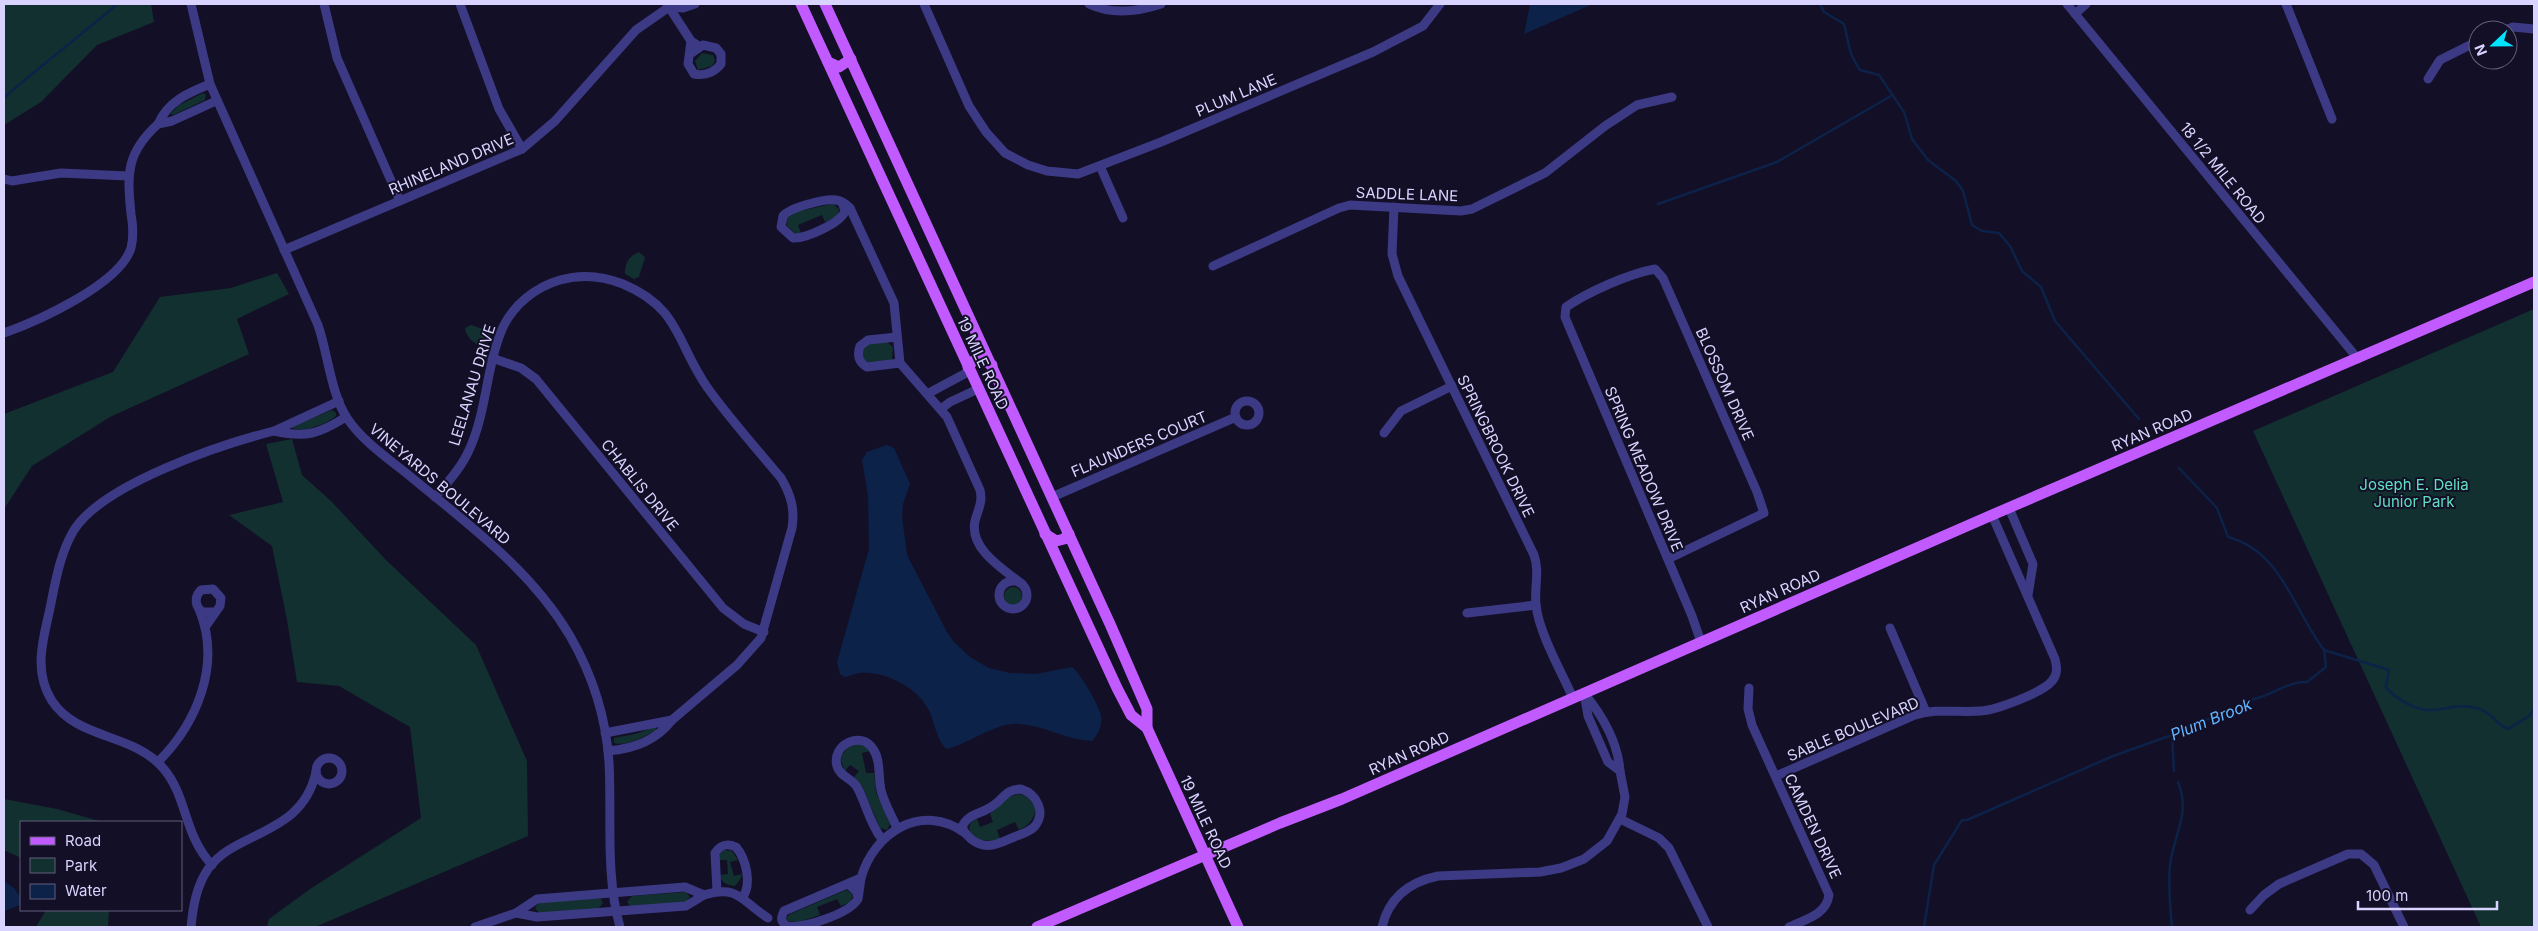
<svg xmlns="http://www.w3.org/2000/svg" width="2538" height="931" font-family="Inter,sans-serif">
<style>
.green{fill:#12302f}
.water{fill:#0c2248}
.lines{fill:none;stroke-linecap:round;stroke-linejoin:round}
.stream{stroke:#0c2248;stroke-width:2.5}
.minor{stroke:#3d3a85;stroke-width:9}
.major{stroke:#c25bff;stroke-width:11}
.labels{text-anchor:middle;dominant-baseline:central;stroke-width:4;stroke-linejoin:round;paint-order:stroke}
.street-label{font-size:15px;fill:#d9d4ff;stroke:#130f26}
.park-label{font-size:15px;fill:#5fe0c0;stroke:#130f26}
.water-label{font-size:16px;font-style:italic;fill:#62b6ff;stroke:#130f26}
</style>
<rect width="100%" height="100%" fill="#130f26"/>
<g class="green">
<path d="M 4,4 L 151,4 L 154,22 L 97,45 L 41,102 L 4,125 Z"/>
<path d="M 702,53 L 713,55 L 715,61 L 712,66 L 698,70 L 695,61 Z"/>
<path d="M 203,93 L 206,95 L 205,100 L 173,115 L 170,114 L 179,105 Z"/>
<path d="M 833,204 L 839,209 L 838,216 L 825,222 L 822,215 L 798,225 L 801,233 L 796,234 L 787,226 L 787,218 L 794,212 Z"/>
<path d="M 639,252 L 645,257 L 639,277 L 634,279 L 625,274 C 624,264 630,255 639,252 Z"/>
<path d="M 277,273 L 289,294 L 237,319 L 249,354 L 110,417 L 32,466 L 4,509 L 4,414 L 113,372 L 160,297 L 231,288 Z"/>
<path d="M 2534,309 L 2534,927 L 2481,927 L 2253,431 Z"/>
<path d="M 471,325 L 492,332 L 487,347 C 477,347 466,338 465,328 Z"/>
<path d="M 887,342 L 893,347 L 892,361 L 870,364 L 863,359 L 863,349 L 869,343 Z"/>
<path d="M 332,410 L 336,413 L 336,416 C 327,424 304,433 292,428 L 293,426 Z"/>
<path d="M 292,439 L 302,475 L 332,502 L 386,560 L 476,645 L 527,761 L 528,836 L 315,927 L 267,927 L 269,919 L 310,889 L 421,818 L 410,727 L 339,686 L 297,682 L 287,620 L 272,546 L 229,515 L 283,502 L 266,444 Z"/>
<circle cx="1013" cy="596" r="9"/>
<path d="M 655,727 L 657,730 C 644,736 629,747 614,743 L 614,738 L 635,734 Z"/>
<path d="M 856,744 L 865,746 L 870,751 L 862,753 L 866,773 L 874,773 L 876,792 L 890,824 L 887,830 L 880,828 L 862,786 L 854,777 L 859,771 L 850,765 L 845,771 L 841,761 L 842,755 L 848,747 Z"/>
<path d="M 1019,794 C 1042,799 1039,821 1019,830 L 1015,822 L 997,830 L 1000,839 C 987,842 973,842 969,828 L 971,822 L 977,819 L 980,827 L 993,822 L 990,814 L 1008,797 Z"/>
<path d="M 4,799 L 57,809 L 103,822 L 21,822 L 21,858 L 4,850 Z"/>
<path d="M 724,850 L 732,851 L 738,860 L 730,862 L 734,876 L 742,874 L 741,878 L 735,886 C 727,885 721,883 720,875 L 728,874 L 727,860 L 719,860 L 719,855 Z"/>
<path d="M 846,890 L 853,894 L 851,902 L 841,906 L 837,899 L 817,907 L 820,915 L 799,922 L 787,921 L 786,918 L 790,914 Z"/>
<path d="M 686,892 L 690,897 L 686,902 L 631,907 L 627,902 L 632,896 Z"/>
<path d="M 597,898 L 601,899 L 603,903 L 598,909 L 540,914 L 535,908 L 539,903 Z"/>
<path d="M 46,910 L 109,910 L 108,927 L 36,927 Z"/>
</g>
<g class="water">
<path d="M 1530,4 L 1593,4 L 1524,34 Z"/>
<path d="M 887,445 L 894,448 L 910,484 L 903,504 L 902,516 L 907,555 L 947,632 L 954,642 L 970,657 L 989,668 L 1010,673 L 1036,674 L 1072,667 C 1081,674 1098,704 1101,715 C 1103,724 1098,735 1092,741 C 1067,740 1045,726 1020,724 C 996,722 971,743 947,749 C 940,744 937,733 934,725 C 932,719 931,713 927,707 C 916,687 883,670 860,673 C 855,673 851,676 845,677 L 840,674 L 837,662 L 869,549 L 868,496 L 862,460 L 867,452 Z"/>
<path d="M 4,881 L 14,888 L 21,898 L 20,905 L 5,911 Z"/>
</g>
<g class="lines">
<g class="stream">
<path d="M 1820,4 L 1824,12 L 1844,24 C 1849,43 1848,53 1860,70 L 1879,75 L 1904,112 L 1912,139 L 1928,160 L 1956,181 L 1963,191 L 1972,225 L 1982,231 L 1999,233 L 2010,246 L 2022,271 L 2041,287 L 2055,321 L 2139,419"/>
<path d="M 4,98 C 40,65 80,37 117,4"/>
<path d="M 1658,204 L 1777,162 L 1891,96"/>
<path d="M 2324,650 L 2389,670 L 2386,687 C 2390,693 2395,696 2401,700 C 2435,722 2448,700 2476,708 C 2493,712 2494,723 2508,729 L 2529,716 L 2534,710"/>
<path d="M 2172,735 L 2174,771"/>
<path d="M 1924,927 L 1934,865 L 1962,820 L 1967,820 L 2113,756 L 2172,735 L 2254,699 C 2273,695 2288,681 2307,682 L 2326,667 L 2324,650 C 2294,611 2282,551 2228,537 L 2217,508 L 2179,468"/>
<path d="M 2172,927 C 2170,907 2168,886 2170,865 C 2174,833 2191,814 2178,782"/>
</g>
<g class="minor">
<path d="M 191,4 L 210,84 L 318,325 C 328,354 331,394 347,418 C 363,442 389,459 411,477 C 469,525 531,570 570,636 C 592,674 606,718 609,762 C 612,816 605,874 620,927"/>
<path d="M 324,4 L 337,58 L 400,201"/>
<path d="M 460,4 L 499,109 L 522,149"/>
<path d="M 667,4 L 691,41 L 696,44"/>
<path d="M 924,4 L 969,106 L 986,132 L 1005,153 L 1028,165 L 1047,171 L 1078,174 L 1161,142 L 1373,52 L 1423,26 L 1440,4"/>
<path d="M 1089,4 C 1112,15 1137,12 1161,4"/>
<path d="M 2067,4 L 2358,359"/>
<path d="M 2286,4 L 2332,119"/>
<path d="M 669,7 L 683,8 L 695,4"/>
<path d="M 2075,14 L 2086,4"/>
<path d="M 2505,30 L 2513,27 L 2534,29"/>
<path d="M 690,54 L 703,45 L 716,48 L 721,54 L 721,64 C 714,73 704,76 694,74 L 688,64 L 691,41"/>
<path d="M 2428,79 L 2440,60 L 2478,41"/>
<path d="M 210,84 C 188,93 168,101 158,124 L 172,121 L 216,101"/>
<path d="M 1100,166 L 1123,218"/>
<path d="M 4,179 L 12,181 L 61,173 L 128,176"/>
<path d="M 842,202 L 845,211 C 841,223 805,239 793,238 L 781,227 L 783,216 C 789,208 825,198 836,200 C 842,201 846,204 850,208 L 894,303 L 900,363 L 947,417 L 980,490 C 983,503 978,509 975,521 C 969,549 1003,569 1022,584"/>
<path d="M 1394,207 L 1392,254 L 1398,276 L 1534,555 C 1540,572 1534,587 1536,605 C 1539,633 1561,671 1573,698"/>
<path d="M 284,250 L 522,149 L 555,121 L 636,30 L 669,7 L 671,4"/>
<path d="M 1213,266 L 1339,208 L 1350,205 L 1461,211 L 1472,209 L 1545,173 L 1605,126 L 1637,105 L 1672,97"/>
<path d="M 4,333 C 38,321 120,284 131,248 C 134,236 133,225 131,214 C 127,174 126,153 158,124"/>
<path d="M 897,337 L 868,340 L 860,346 C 857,355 858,362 867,367 L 900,363"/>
<path d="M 492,358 L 521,368 L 536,379 L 723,608 L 744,624 L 764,632"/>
<path d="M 927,394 L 970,371"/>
<circle cx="1247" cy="413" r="12"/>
<path d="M 339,401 L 274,431 C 306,438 319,434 346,417"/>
<path d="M 941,409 L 950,402 L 978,389"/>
<path d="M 1384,433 L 1401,411 L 1452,386"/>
<path d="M 435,497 C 448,482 462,467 470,448 C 487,410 486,366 503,327 C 514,304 536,287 560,280 C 581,274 603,276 623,284 C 680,308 676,342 707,387 C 729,418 756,448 781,478 C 791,495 795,509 792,528 L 761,638 L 737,665 L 672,720"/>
<path d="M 1052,497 L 1236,417"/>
<path d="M 2009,508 L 2033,564 L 2028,595"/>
<path d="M 1668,559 L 1764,513 L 1757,492 L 1663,278 L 1655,269 C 1628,274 1588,292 1566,307 L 1565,317 L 1570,329 L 1692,616 L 1701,642"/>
<circle cx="1013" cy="595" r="14"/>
<path d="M 1467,613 L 1536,605"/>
<path d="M 206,626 L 220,606 L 221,598 L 213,589 L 201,590 C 194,597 195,606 202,612 L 215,612"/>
<path d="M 1890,628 L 1926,712"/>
<path d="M 1749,688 L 1748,709 L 1752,725 L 1829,895 C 1826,915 1806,919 1789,927"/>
<path d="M 1584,693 C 1602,715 1618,743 1620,771 L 1608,762 L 1588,716 Z"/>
<path d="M 605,733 L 672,720 C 656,741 634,749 608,751"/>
<circle cx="329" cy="771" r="13"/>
<path d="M 158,762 C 197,723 222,664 199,609"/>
<path d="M 1776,776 L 1915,715 C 1937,708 1958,713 1981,711 C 1996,710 2042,693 2052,681 C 2058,674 2057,667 2055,659 L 1992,515"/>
<path d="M 1021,789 C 1037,794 1046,812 1035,826 C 1030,832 1021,834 1014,837 C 998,844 986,851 971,839 C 967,835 964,833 962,827 C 967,814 981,814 991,807 C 1003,800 1005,789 1021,789 Z"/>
<path d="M 1620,819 L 1659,838 L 1669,848 L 1708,927"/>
<path d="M 882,839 C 870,825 866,803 857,787 C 852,778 840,777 837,766 C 831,745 861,730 873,749 C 881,760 878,777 881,790 C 884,803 892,816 897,828"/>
<path d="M 212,865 C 183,834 188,797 163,768 C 133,733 78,740 52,701 C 34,673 42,643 49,613 C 55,585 59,555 74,530 C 103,484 222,444 274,431"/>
<path d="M 861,878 C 874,832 922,802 965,833"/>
<path d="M 848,884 L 857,892 L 858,899 C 849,914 803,929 786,926 C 780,920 781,918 784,911 L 861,878 L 858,899"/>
<path d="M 685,887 L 704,895 L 686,906 L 537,917 L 516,913 L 537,899 Z"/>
<path d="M 717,891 L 715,853 C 721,844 727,843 736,847 C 746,859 752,883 743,897"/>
<path d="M 704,895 C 739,884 742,902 768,918"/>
<path d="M 2250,910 L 2264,895 L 2279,884 L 2348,854 L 2361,854 L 2374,865 L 2404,927"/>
<path d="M 191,927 C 193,907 196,887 208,869 C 236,830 302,836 316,772"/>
<path d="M 475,927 L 516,913"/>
<path d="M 1382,927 C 1389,897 1409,882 1438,876 L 1540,872 L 1561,868 L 1584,859 L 1607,841 L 1622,814 L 1625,797 L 1620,771"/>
</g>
<g class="major">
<path d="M 801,4 L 1117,688 L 1131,715 L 1147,728 L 1238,927"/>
<path d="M 825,4 L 1110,624 L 1147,709 L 1147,728"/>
<path d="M 828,62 L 839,67 L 851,59"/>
<path d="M 968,367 L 973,361 L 981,359 L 992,365"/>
<path d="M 1045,534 L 1056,541 L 1064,539 L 1069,534"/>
<path d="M 1037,927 L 1280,823 L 1342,799 L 1992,515 L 2534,282"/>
</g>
</g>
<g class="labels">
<g class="street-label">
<text transform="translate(1236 95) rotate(-23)">PLUM LANE</text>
<text transform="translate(451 164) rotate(-23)">RHINELAND DRIVE</text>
<text transform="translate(2223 173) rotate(51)">18 1/2 MILE ROAD</text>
<text transform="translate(1407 194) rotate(2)">SADDLE LANE</text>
<text transform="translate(983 363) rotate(65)">19 MILE ROAD</text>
<text transform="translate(1725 384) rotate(66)">BLOSSOM DRIVE</text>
<text transform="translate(472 385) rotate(-73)">LEELANAU DRIVE</text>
<text transform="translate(2152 430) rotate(-23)">RYAN ROAD</text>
<text transform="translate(1139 444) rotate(-23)">FLAUNDERS COURT</text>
<text transform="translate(1496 446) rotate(64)">SPRINGBROOK DRIVE</text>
<text transform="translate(1644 469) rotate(67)">SPRING MEADOW DRIVE</text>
<text transform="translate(440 484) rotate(40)">VINEYARDS BOULEVARD</text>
<text transform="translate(640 485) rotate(51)">CHABLIS DRIVE</text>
<text transform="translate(1780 591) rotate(-24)">RYAN ROAD</text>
<text transform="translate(1853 729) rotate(-23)">SABLE BOULEVARD</text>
<text transform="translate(1409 753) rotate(-24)">RYAN ROAD</text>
<text transform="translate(1206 822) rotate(65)">19 MILE ROAD</text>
<text transform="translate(1813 826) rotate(65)">CAMDEN DRIVE</text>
</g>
<g class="park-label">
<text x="2414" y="484">Joseph E. Delia<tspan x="2414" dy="17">Junior Park</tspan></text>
</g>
<g class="water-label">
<text transform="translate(2211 719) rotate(-22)">Plum Brook</text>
</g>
</g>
<rect width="2538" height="931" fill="none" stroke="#d9d4ff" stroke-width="10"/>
<rect x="20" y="821" width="162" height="90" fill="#130f26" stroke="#625e7d"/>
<rect x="30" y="837" width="25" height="8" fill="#c25bff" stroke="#625e7d"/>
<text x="65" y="846" font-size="15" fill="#d9d4ff">Road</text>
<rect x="30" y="858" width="25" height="15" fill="#12302f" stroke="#625e7d"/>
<text x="65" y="871" font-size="15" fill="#d9d4ff">Park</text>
<rect x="30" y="884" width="25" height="15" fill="#0c2248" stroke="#625e7d"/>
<text x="65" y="896" font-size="15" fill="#d9d4ff">Water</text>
<g transform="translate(2493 45) rotate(248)"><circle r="24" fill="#130f26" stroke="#625e7d"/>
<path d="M0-4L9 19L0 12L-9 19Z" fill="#00e5ff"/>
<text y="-8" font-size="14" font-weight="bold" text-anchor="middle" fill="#d9d4ff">N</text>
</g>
<path d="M2358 901v8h139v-8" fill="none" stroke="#d9d4ff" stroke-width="2.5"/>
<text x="2366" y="901" font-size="15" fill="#d9d4ff" stroke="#130f26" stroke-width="4" paint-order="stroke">100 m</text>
</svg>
